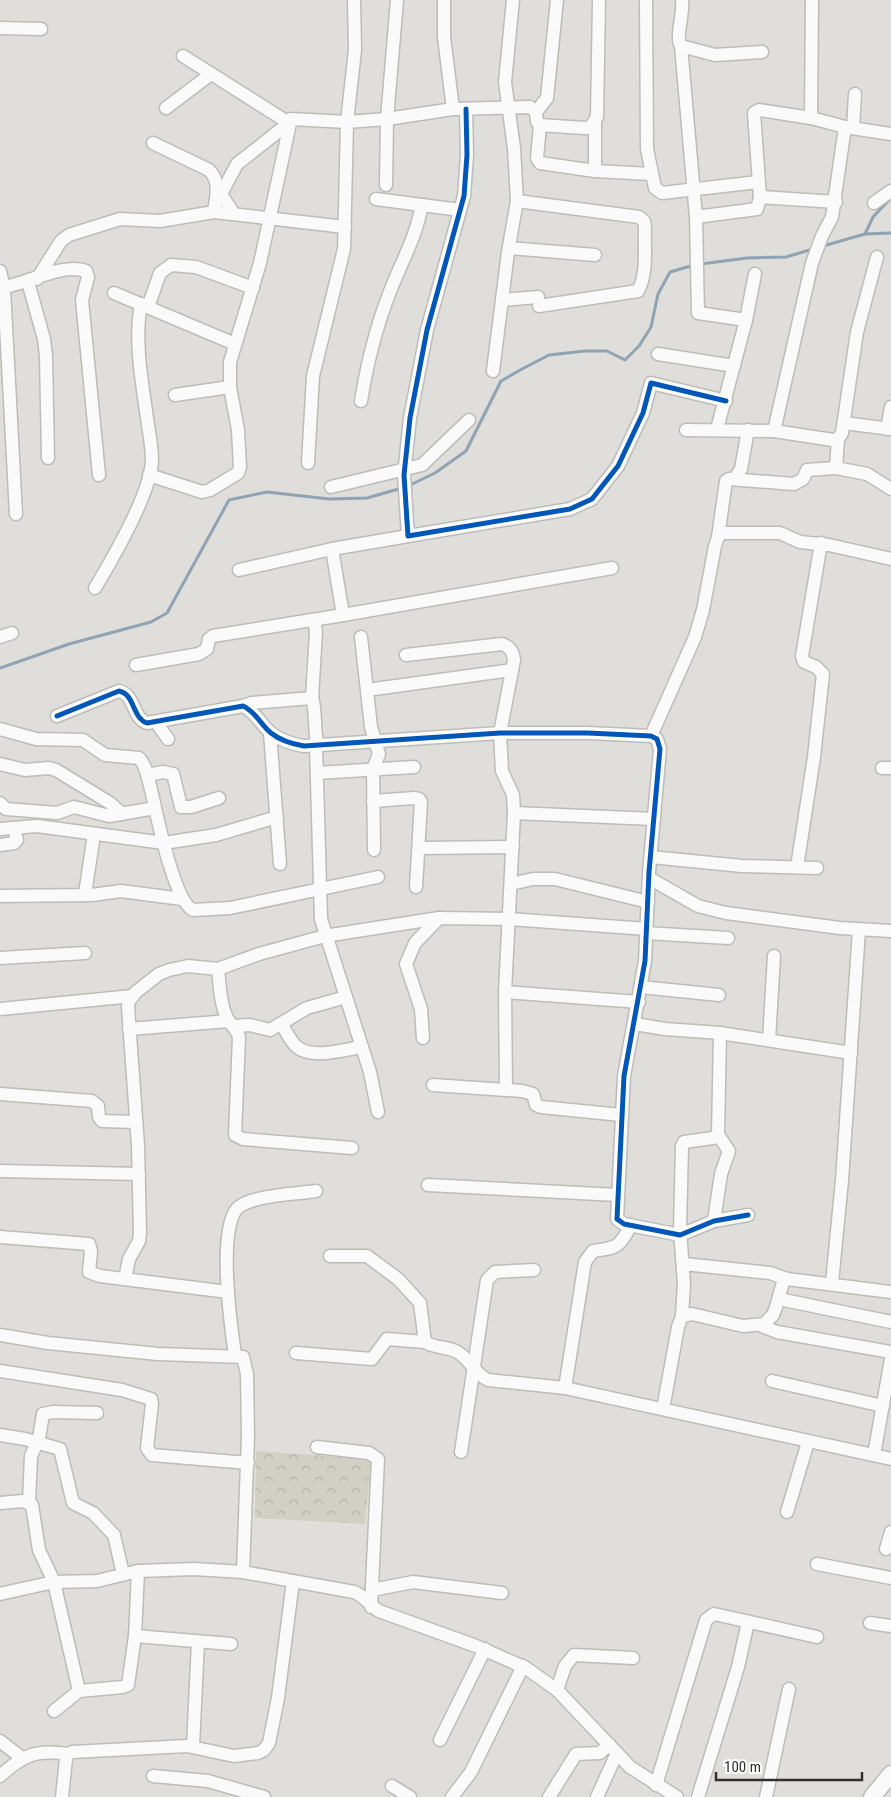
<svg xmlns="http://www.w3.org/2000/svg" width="891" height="1797" font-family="'Roboto Condensed',sans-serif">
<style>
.park{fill:url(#park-crowns)}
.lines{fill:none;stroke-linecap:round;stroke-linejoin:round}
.stream{stroke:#90a3b2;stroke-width:3}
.minor-casing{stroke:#bdbcb9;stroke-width:15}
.major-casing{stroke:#bdbcb9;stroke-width:19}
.minor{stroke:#fafafa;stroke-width:12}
.major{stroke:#fafafa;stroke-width:16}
.cycleway-casing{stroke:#fff;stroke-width:8}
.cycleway{stroke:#0057b8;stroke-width:5}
</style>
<defs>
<pattern id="park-crowns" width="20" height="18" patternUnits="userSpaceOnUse" patternTransform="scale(1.25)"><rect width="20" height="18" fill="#d0d1c4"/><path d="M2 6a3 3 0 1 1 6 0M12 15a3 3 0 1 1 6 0" fill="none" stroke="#b3b4a9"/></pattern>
</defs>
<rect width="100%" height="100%" fill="#e0dedb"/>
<path class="park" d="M 256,1451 L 371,1459 L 365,1524 L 255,1518 Z"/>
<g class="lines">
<g class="stream">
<path d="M 865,234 L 873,217 L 891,198"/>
<path d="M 823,246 L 865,234 L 891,233"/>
<path d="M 701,264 L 747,258 L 786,257 L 813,249"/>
<path d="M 408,486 L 435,473 L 466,451 L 501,381 L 522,369 L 549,355 L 585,351 L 607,351 L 625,360 L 639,346 L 651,327 L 658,294 L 670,272 L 694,265"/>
<path d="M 0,668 L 69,644 L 151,622 L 167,613 L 229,500 L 267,492 L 329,499 L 367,498 L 402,488"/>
</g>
<g class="minor-casing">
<g id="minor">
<path d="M 444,0 L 444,37 L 453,109 L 530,107 L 536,112 L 537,122 L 540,125 L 584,128 L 590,128 L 597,117 L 599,0"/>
<path d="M 646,0 L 647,149 L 655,188 L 662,193 L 758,182"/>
<path d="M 682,0 C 684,12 675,39 681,46 L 715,55 L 762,52"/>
<path d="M 812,0 L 811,118 L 845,127 L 891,134"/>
<path d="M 0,28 L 41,29"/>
<path d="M 681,46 L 696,217 L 757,209 L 760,197 L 754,113 L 759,110 L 811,118"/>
<path d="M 183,56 L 289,123 L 237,164 L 221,194 L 234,214"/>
<path d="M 166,108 L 211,74"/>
<path d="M 466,109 L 467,155 L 464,196 L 427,330 L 410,418 L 404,475 L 408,536 L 570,509 L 592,499 L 618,466 L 643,413 L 651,383 L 726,401"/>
<path d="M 536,112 L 547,98 L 557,0"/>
<path d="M 595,123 L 595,171"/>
<path d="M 540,125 L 537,158 L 540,163 L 595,171 L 651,174"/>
<path d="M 853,128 L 855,94"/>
<path d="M 153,143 L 209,170 C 221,182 216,196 214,212"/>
<path d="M 386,185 L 387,119 L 397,0"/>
<path d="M 760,197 L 836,202"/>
<path d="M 376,199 L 460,210"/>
<path d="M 517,201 L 639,217 L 644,221 L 645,227 C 644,247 648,273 638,291 L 539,306"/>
<path d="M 874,203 L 891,191"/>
<path d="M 696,217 L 698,313 L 746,320 L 755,274"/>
<path d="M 509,248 L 595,255"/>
<path d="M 0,271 L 4,288 L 16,514"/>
<path d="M 37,279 L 61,241 L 69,235 L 120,219 L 160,221 L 214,212 L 345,227"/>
<path d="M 28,282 L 44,339 L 46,356 L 48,458"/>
<path d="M 0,288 C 24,285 64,262 86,271 L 88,277 L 82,300 L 99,475"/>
<path d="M 114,293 L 235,344"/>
<path d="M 502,300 L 538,297"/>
<path d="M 148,307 L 160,273 L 171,265 L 196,267 L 253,288"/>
<path d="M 658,354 L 734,366"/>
<path d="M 493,371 L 508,252 L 517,201 L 514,148 L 505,82 L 513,0"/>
<path d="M 175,395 L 230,387"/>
<path d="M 361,401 C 368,357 380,312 399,270 C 410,245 416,233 422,205"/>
<path d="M 844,423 L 891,429"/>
<path d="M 717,429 L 746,320"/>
<path d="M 887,429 L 891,407"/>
<path d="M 686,430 L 774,431 L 812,263 L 822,236 L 832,217 L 845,127"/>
<path d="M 774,431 L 833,440 L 838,439 L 842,433 L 857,332 L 877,257"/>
<path d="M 838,439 L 836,468 L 867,474 L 891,489"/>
<path d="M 308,463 L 313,376 L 344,249 L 347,122 L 355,50 L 354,0"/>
<path d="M 149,475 L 202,492 L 210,490 L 238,473 L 240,467 L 238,430 L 230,387 L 230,362 L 260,263 L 291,119 L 347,122 L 387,119 L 453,109"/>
<path d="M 735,478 L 741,469 L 748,430"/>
<path d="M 331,487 L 422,465 L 469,420"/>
<path d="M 718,537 L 726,481 L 729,479 L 794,484 L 803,479 L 807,470 L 836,468"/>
<path d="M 332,549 L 343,615 L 612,568"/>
<path d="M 239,570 L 332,549 L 408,536"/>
<path d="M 95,588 C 113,558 151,493 152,460 C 152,446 149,432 147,418 C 142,382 134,341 141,304"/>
<path d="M 314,620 L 316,632 L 312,698 C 316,707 314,729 317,742 L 320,744 L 316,746 L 321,919 L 370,1072 L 378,1112"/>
<path d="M 0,637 L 12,633"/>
<path d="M 361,637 L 371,727 L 379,754 L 373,769 L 374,850"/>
<path d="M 406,655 L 502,644 C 510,647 513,651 514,660 L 500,733 L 502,771 L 513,795 L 514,813 L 505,992 L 506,1090"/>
<path d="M 136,665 L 199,654 L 207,649 L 209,639 L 213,636 L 343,615"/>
<path d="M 374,689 L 512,670"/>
<path d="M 243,706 L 252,703 L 312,698"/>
<path d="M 57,716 L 119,691 C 135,694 132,718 147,723 L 243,706 C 256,712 261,725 271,733 C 281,741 292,744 304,746 L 500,733 L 588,733 L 651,736 L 657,739 L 660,749 L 649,872 L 645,961 L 624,1076 L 617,1219 L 624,1224 L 680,1235 L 714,1221 L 748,1215"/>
<path d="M 156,722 L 168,739"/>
<path d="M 0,729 L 36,739 L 83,740 L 105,755 L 139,758 C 147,766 149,783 152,794 C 157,816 174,901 193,910 L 230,908 L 378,877"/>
<path d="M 270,733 L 280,864"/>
<path d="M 651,736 L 695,637 L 703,610 L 715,546 L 718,537 L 722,533 L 780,533 L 800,542 L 829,545 L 891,559"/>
<path d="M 0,764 L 25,770 L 49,768 L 56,770 L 110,803 L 122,814"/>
<path d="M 882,768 L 891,768"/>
<path d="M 317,773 L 414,767"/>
<path d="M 147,775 L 163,772 L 173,774 L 181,807 L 191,807 L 219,798"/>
<path d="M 373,801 L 414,798 L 419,799 L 421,802 L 416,887"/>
<path d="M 0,803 L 6,809 L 57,813 L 74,807 L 109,816 L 155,808"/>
<path d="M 514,813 L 654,819"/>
<path d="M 0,829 L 37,826 L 164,843 L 216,835 L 277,817"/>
<path d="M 0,845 L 14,843 L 17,840 L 14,828"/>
<path d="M 420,848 L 513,847"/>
<path d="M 651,857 L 742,866 L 817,868"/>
<path d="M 797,867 L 814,757 L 823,674 L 816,667 L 804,662 L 802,656 L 821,543"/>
<path d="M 649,878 L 698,906 L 726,913 L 840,928 L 891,931"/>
<path d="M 511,884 L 533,879 L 555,879 L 648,902"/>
<path d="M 85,894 L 94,834"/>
<path d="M 0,896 L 92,895 L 121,891 L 182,899"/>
<path d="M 646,933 L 728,938"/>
<path d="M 0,958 L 85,953"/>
<path d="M 218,969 C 220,986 220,1005 228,1020 C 232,1026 237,1029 239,1037 L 235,1135 L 243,1139 L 352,1148"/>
<path d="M 641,987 L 719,995"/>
<path d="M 505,992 L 639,1002"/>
<path d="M 0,1009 L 133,996"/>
<path d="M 282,1024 C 286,1032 290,1041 297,1047 C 313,1060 345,1049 362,1047"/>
<path d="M 635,1024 L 665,1029 L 720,1033 L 851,1053"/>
<path d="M 233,1026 L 250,1025 L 270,1030 L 307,1008 L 346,997"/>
<path d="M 129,1029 L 229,1021"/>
<path d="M 423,1038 L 421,1009 L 406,964 L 415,943 L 439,918 L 509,919 L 647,929"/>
<path d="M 769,1040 L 774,956"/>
<path d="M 433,1085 L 522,1091 L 533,1094 L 536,1105 L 541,1107 L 621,1115"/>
<path d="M 0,1094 L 92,1101 L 98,1106 L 99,1117 L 102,1121 L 136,1122"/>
<path d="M 0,1171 L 139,1174"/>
<path d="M 428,1185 L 617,1195"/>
<path d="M 714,1221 L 721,1174 L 729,1151 L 718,1135"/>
<path d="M 0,1237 L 89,1244 L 91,1251 L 89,1272 L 100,1276 L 228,1292"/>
<path d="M 330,1256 L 367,1256 L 398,1279 L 420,1303 L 425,1342 C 436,1349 449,1346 459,1353 C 471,1361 475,1374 488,1380 L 565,1388 L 891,1459"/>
<path d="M 684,1264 L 770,1273 L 787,1279"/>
<path d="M 125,1279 L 129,1259 L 139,1241 L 140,1233 L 138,1145 L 128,1007 L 129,1001 L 136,992 L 159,974 L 169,970 L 188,966 L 218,969 L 259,954 L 325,936 L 439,918"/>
<path d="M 832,1283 L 842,1180 L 859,930"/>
<path d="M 779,1299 L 891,1322"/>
<path d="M 682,1316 L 684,1284 L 680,1230 L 682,1146 L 684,1142 L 713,1138 L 718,1135 L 720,1033"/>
<path d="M 759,1325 L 777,1332 L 891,1352"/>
<path d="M 0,1335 L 48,1343 L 158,1354 L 243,1357 L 247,1374 L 248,1436 L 243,1572"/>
<path d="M 296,1353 L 372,1359 L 387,1339 L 425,1342"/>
<path d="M 235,1355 C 231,1328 216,1221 240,1206 C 257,1195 295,1194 316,1191"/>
<path d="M 0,1371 L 122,1390 L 151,1399 L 152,1404 L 147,1448 L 152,1455 L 248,1463"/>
<path d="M 772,1381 L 883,1406"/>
<path d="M 565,1388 L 585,1262 L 593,1251 C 618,1248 619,1247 631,1225"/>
<path d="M 663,1409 L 678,1327 L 682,1316 L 692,1314 L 743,1326 L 764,1324 L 773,1315 L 776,1307 L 783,1282 L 787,1279 L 891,1292"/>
<path d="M 0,1435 L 25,1439 L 60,1449 L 73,1503 L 93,1513 L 114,1535 L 123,1574"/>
<path d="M 317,1447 L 369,1453 L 378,1459 L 371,1607"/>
<path d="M 461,1452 L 487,1280 L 495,1272 L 534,1270"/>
<path d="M 874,1455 L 891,1359"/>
<path d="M 29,1502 L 31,1456 L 39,1438 L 43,1414 L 53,1412 L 97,1413"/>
<path d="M 0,1503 L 23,1501 L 32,1505 L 39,1550 L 54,1582 L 79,1691"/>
<path d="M 787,1512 L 808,1442"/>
<path d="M 886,1549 L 891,1532"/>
<path d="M 817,1564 L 891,1578"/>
<path d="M 372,1590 L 413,1582 L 502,1593"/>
<path d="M 0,1594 L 54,1582 L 97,1581 L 138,1571 L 194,1569 L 243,1572 L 354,1592 C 365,1596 369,1605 379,1611 L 476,1646 L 526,1668 L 557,1690 L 630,1767 L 677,1797"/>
<path d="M 870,1623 L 891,1626"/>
<path d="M 135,1636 L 231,1644"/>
<path d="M 557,1690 L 565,1666 L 574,1655 L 633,1658"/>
<path d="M 54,1711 L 79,1691 L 123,1687 L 128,1685 L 135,1636 L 138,1571"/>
<path d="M 440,1740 L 485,1649"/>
<path d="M 0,1741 L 22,1758"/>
<path d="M 193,1746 L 198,1642"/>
<path d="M 0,1776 C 23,1755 36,1749 68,1754"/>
<path d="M 153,1776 L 208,1781 L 264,1797"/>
<path d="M 656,1785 L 706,1620 L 714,1614 L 817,1637"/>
<path d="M 392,1786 L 410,1797"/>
<path d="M 62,1797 L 66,1759 L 68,1754 L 72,1752 L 187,1746 L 234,1756 L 258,1753 L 264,1750 L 269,1743 L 278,1698 L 293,1581"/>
<path d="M 452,1797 L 471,1772 L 523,1666"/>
<path d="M 549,1797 L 576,1754 L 600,1753 L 609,1744"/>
<path d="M 597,1797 L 617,1753"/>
<path d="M 698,1797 L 738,1667 L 748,1622"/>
<path d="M 766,1797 L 789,1689"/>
</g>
</g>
<g class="major-casing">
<path id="major" d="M 872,1797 L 891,1774"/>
</g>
<use href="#minor" class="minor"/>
<use href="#major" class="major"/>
<g class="cycleway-casing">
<g id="cycleway">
<path d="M 466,109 L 467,155 L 464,196 L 427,330 L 410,418 L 404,475 L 408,536 L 570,509 L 592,499 L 618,466 L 643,413 L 651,383 L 726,401"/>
<path d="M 57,716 L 119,691 C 135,694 132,718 147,723 L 243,706 C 256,712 261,725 271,733 C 281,741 292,744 304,746 L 500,733 L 588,733 L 651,736 L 657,739 L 660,749 L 649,872 L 645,961 L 624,1076 L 617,1219 L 624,1224 L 680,1235 L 714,1221 L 748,1215"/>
</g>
</g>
<use href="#cycleway" class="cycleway"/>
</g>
<path d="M716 1772v8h146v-8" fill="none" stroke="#31302e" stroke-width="2.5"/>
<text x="724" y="1772" font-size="15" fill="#31302e" stroke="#ffffff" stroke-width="4" paint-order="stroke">100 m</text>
</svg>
